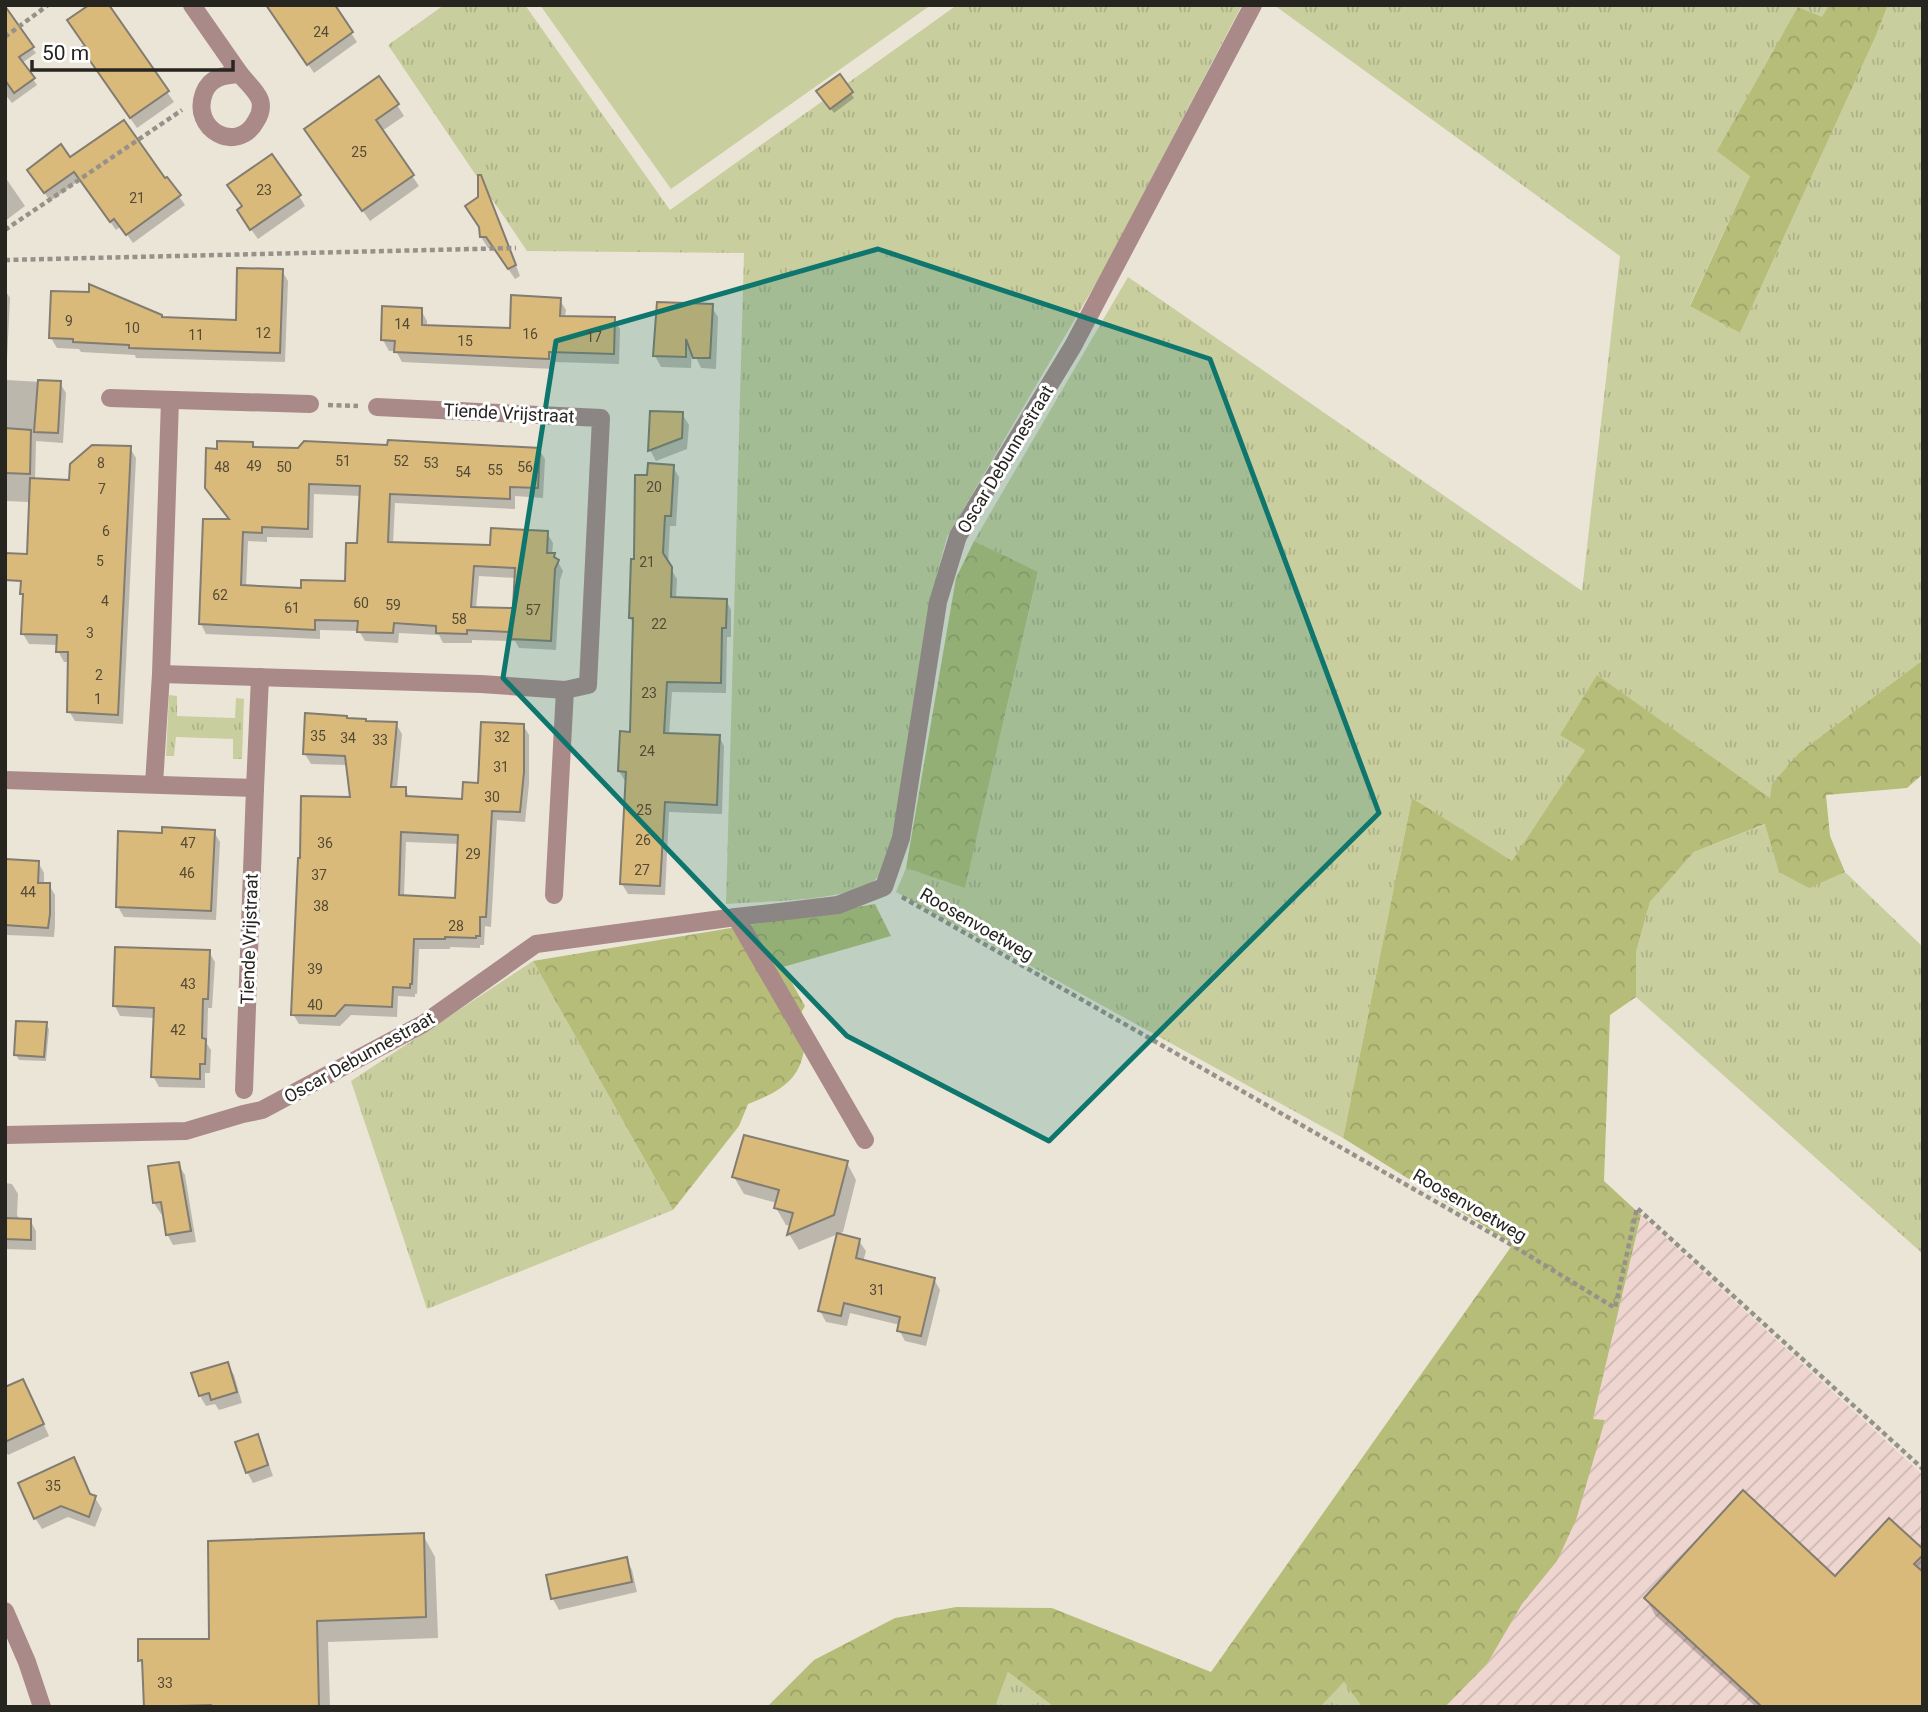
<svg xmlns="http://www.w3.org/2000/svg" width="1928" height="1712" font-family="Roboto,sans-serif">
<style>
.industrial{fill:url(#industrial-furrows)}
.grass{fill:url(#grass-tufts)}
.forest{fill:url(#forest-crowns)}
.garden{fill:#c9ce9e}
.shadow{fill:#0003;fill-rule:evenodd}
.building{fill:#daba7a;stroke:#827c71;stroke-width:2;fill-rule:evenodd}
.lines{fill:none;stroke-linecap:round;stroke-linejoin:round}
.path{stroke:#979289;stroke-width:4.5;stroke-dasharray:5 3.5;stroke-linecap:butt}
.street{stroke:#aa8989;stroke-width:18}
.marked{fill:#0f766e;fill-opacity:0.2;stroke:#0f766e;stroke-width:5;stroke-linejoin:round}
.labels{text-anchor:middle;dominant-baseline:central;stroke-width:6;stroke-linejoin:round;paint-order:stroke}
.number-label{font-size:14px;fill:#544a36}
.street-label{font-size:18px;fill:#272520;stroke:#fff}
</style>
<defs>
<pattern id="industrial-furrows" width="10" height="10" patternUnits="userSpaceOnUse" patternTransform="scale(1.75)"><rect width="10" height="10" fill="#efd5cf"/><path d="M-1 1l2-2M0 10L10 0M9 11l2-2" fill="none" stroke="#cdb7b1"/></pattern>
<pattern id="grass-tufts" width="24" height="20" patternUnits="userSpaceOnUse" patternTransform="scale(1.75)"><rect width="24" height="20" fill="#c9ce9e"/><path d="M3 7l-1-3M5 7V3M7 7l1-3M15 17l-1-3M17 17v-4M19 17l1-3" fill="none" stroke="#adb188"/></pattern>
<pattern id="forest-crowns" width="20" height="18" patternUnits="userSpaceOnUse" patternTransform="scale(1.75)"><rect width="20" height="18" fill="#b6bd79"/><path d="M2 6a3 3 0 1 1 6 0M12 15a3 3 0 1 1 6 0" fill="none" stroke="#9ca268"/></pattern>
</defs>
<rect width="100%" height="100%" fill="#ebe5d8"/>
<path class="industrial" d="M 1641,1215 L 1923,1475 L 1923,1707 L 1445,1707 L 1487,1664 L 1522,1604 L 1557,1561 L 1605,1421 L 1593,1419 Z"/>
<g class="grass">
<path d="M 444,5 L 525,5 L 670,210 L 957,5 L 1242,5 L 1102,273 L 947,537 L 937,574 L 891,846 C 888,858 884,871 875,880 C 849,902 761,901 726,904 L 744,253 L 527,251 L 388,45 Z"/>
<path d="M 1274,5 L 1829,5 L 1823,18 L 1798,7 L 1750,176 L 1690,305 L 1740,333 L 1875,38 L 1888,5 L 1923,5 L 1923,660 L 1800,752 L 1770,798 L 1597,676 L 1585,750 L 1512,862 L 1412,798 L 1343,1138 L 896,892 L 906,868 L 965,887 L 1038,573 L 974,541 L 1128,277 L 1582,591 L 1620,256 Z"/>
<path d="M 169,695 L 177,696 L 177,716 L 235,718 L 236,698 L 244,699 L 242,759 L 233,759 L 233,739 L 176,737 L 174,756 L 166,756 Z"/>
<path d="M 1766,824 L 1809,887 L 1845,872 L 1923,947 L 1923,1254 L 1636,997 L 1636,952 L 1650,902 L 1694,852 Z"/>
<path d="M 533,961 L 673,1210 L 427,1309 L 351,1081 Z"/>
<path d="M 1008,1672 L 1054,1707 L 995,1707 Z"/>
<path d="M 1344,1682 L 1362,1707 L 1320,1707 L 1321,1705 Z"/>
</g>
<g class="forest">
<path d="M 1829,5 L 1888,5 L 1875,38 L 1740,333 L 1690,306 L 1750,176 L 1717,151 L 1798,7 L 1822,17 Z"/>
<path d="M 974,541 L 1038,572 L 965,888 L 906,868 L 956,578 Z"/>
<path d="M 1923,660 L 1923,774 L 1907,788 L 1826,795 L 1830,836 L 1845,872 L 1809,888 L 1779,872 L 1765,824 L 1694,852 L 1650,902 L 1636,952 L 1636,997 L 1610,1015 L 1604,1181 L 1641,1215 L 1593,1419 L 1605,1420 L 1576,1520 L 1557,1561 L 1522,1604 L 1487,1664 L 1445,1707 L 1362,1707 L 1344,1682 L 1320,1707 L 1054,1707 L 1008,1672 L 995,1707 L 767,1707 L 814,1660 L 895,1618 L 956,1607 L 1052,1608 L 1211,1672 L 1513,1244 L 1343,1138 L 1412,798 L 1512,861 L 1585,750 L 1560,735 L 1597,675 L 1770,798 L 1772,784 L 1800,752 Z"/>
<path d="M 875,904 L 891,936 L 783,967 L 805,1006 L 799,1016 C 801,1026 806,1039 804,1049 C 800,1082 776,1093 748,1104 L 739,1126 L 673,1210 L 533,961 Z"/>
</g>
<path class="garden" d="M 540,5 L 931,5 L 671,189 Z"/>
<g class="shadow">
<path d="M 267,5 L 351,33 L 357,42 L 314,73 Z"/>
<path d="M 5,15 L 36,53 L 22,63 L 37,85 L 12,103 L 5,94 Z"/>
<path d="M 87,47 L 167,92 L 174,102 L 137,128 L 90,60 Z"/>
<path d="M 839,76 L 854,98 L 834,113 L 821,96 Z"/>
<path d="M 397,105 L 404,116 L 382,131 L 419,186 L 370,221 L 313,140 Z"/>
<path d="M 69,159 L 164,181 L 167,179 L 185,205 L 133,243 L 121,226 L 116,230 L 80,180 L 50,201 L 35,179 Z"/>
<path d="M 5,177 L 25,206 L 5,221 Z"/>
<path d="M 480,177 L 486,188 L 520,276 L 515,279 L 494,248 L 488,248 L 481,237 Z"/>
<path d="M 299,196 L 305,206 L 258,239 L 245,221 Z"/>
<path d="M 282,271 L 288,281 L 285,362 L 136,358 L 135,355 L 81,352 L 79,349 L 57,348 L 51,338 L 162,319 L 237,321 Z"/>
<path d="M 5,290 L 10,298 L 6,380 L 60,383 L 66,393 L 63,443 L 36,441 L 35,480 L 71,482 L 130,448 L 136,458 L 123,724 L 75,721 L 69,711 L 70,662 L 64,662 L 58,651 L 58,645 L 29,644 L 23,634 L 31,511 L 29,502 L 5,501 Z"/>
<path d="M 560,300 L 566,310 L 565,317 L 614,319 L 620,329 L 619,364 L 554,362 L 554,369 L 402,362 L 396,351 L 389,351 L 383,340 L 421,310 L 427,321 L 427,327 L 512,330 Z"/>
<path d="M 711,306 L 718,317 L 716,369 L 701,368 L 692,349 L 691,368 L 661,367 L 655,356 Z"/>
<path d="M 652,413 L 682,414 L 689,425 L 687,449 L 656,461 L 650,450 Z"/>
<path d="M 252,444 L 254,448 L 539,449 L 545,459 L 543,498 L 515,496 L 515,509 L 395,503 L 393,543 L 492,547 L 547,533 L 553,543 L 552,555 L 554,555 L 563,571 L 560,580 L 556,650 L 519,648 L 515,641 L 472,640 L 472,643 L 443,643 L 439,635 L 399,633 L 398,643 L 365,641 L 359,631 L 320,630 L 320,639 L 206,634 L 201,624 L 230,521 L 213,499 L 219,451 ZM 314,494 L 362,496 L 359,545 L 346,583 L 303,590 L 246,587 L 248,541 L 267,542 L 267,537 L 313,538 ZM 479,576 L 516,578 L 514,610 L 476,609 Z"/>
<path d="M 673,467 L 679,477 L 676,526 L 670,526 L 668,564 L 677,579 L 676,599 L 726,600 L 731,610 L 731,637 L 727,637 L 726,693 L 672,692 L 669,735 L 719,736 L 724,746 L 722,814 L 669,812 L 665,895 L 628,894 L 622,884 L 627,781 L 625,781 L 619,771 L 631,733 L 634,625 L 630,618 L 636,561 L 649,477 Z"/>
<path d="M 347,720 L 396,724 L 402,734 L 397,788 L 405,789 L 410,798 L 464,801 L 479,784 L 523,725 L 529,735 L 529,784 L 525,822 L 497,820 L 491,927 L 485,926 L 484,945 L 480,945 L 480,948 L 450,947 L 450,949 L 419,949 L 417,994 L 415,994 L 415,997 L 398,996 L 397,1017 L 351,1015 L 340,1026 L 299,1024 L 293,1014 L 352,799 L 348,765 L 311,764 L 305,754 ZM 406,842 L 459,844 L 457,899 L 404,897 Z"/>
<path d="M 214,832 L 220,842 L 216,920 L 124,917 L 118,907 L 163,834 Z"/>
<path d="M 5,861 L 38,862 L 44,873 L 44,885 L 49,885 L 55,895 L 55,925 L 54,937 L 7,935 L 6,974 Z"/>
<path d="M 209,952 L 215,962 L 212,1008 L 208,1008 L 207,1044 L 211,1050 L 210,1073 L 205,1073 L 205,1088 L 159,1087 L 153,1076 L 155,1018 L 120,1016 L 115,1006 Z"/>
<path d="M 46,1024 L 49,1029 L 46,1061 L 19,1060 L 16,1055 Z"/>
<path d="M 847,1163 L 856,1180 L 843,1232 L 799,1250 L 789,1234 L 791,1226 L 786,1225 L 776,1208 L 777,1203 L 744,1194 L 734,1177 Z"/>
<path d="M 178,1164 L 185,1175 L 196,1242 L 173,1245 L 167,1234 L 164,1213 L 161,1214 L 154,1203 Z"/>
<path d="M 5,1183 L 12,1184 L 18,1194 L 17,1215 L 20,1220 L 30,1220 L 36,1231 L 36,1250 L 5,1249 Z"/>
<path d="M 859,1241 L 866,1251 L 863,1262 L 934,1279 L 940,1290 L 926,1346 L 905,1341 L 899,1330 L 900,1325 L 850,1313 L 847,1326 L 826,1322 L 820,1311 Z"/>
<path d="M 227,1364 L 234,1375 L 242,1403 L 219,1410 L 215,1404 L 206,1406 L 200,1396 Z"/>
<path d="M 5,1389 L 29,1392 L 49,1436 L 8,1455 L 5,1450 Z"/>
<path d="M 257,1436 L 263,1447 L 273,1476 L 253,1483 L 247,1472 Z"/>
<path d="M 73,1460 L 90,1496 L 95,1498 L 102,1509 L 95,1527 L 68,1517 L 42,1529 L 35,1518 Z"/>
<path d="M 423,1535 L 435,1557 L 438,1638 L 328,1642 L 330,1707 L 146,1707 L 144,1667 L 140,1660 L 211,1640 Z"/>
<path d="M 1923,1551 L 1923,1707 L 1756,1707 L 1655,1615 L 1646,1598 L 1836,1579 Z"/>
<path d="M 626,1559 L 632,1570 L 637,1592 L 559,1610 L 553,1599 L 548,1577 Z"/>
</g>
<g class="building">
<path d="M 89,5 L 109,5 L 169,91 L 130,118 L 81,48 L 85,46 L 67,20 Z"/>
<path d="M 266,5 L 335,5 L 353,32 L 307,65 Z"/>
<path d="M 5,6 L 34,47 L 19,57 L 35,78 L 14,93 L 5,80 Z"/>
<path d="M 840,74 L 853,92 L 830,109 L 816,91 Z"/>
<path d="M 379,76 L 399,104 L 376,120 L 414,175 L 362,211 L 304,129 Z"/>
<path d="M 124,120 L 165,178 L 167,177 L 181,195 L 126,235 L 114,219 L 110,222 L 74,172 L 44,193 L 27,170 L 61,144 L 70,157 Z"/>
<path d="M 272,154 L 301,195 L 250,230 L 237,210 L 242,206 L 227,185 Z"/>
<path d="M 478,175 L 481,175 L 516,265 L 508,269 L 486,237 L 480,237 L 479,227 L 465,206 L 478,197 Z"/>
<path d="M 237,268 L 283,269 L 280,353 L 129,348 L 129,345 L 73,342 L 73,339 L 49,338 L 51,291 L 89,292 L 89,284 L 162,315 L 162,317 L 236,320 Z"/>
<path d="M 511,295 L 561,298 L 560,316 L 615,317 L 614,354 L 549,352 L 549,359 L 394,352 L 395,341 L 381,340 L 382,306 L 422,308 L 422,325 L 510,328 Z"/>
<path d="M 657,302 L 713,304 L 710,358 L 693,358 L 686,339 L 686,357 L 653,356 Z"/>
<path d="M 38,380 L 61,381 L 58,433 L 34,432 Z"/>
<path d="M 650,411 L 683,412 L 682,438 L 648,451 Z"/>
<path d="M 5,428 L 31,430 L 30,474 L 5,473 Z"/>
<path d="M 388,440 L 540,448 L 538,488 L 510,487 L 510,499 L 390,494 L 388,542 L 490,545 L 491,528 L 548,531 L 547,553 L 555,553 L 554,557 L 559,560 L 555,569 L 551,641 L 511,639 L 512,632 L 467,630 L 467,634 L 436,633 L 436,626 L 394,623 L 393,633 L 357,632 L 358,621 L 315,620 L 315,630 L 199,624 L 203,519 L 229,519 L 205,488 L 206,448 L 217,449 L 217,441 L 253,442 L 253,447 L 298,448 L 304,441 L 387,445 ZM 309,484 L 360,486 L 357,543 L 346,543 L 345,581 L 301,580 L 301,588 L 241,585 L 243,532 L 262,533 L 262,527 L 308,529 ZM 474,566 L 515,568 L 513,608 L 471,607 Z"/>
<path d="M 92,445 L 131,446 L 118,715 L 67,712 L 68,652 L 56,652 L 57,635 L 21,634 L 23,594 L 20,594 L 21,581 L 5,580 L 5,553 L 27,554 L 30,478 L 69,480 L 70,464 Z"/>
<path d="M 648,463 L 674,465 L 671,516 L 665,516 L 663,553 L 672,567 L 671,597 L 727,599 L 726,628 L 722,628 L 721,683 L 667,682 L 664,733 L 720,735 L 719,750 L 717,805 L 665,802 L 660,886 L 620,884 L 626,772 L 618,771 L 620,731 L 630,732 L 633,618 L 629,618 L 631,559 L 634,559 L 635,475 L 647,475 Z"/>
<path d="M 305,713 L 347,716 L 347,718 L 366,719 L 366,721 L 397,722 L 391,787 L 406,787 L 406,796 L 462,799 L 463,782 L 478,783 L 481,722 L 524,724 L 524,772 L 520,812 L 492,811 L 486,917 L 480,917 L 480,936 L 476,936 L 476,938 L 445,937 L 445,939 L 414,939 L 412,984 L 410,984 L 410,988 L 393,987 L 392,1007 L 345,1005 L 335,1016 L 291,1015 L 298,858 L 300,858 L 301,796 L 350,797 L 345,756 L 303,754 ZM 401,832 L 458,835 L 455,898 L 399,895 Z"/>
<path d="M 162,827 L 215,830 L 211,911 L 116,907 L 118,831 L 162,833 Z"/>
<path d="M 5,859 L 39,861 L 38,883 L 50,883 L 50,914 L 48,928 L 5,925 Z"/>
<path d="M 115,947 L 210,950 L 208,999 L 203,999 L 202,1038 L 206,1039 L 205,1064 L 200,1064 L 200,1079 L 151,1077 L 154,1008 L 113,1006 Z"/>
<path d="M 16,1021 L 47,1022 L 44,1057 L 14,1055 Z"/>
<path d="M 744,1135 L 848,1161 L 834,1215 L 787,1235 L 793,1213 L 774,1208 L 779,1190 L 732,1177 Z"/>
<path d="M 179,1162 L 191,1231 L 166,1235 L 161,1202 L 153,1203 L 148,1166 Z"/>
<path d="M 5,1218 L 31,1219 L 31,1240 L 5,1239 Z"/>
<path d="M 837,1233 L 860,1239 L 856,1258 L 935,1278 L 921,1336 L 897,1331 L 900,1317 L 844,1303 L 841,1316 L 818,1311 Z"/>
<path d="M 228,1362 L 237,1392 L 211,1400 L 209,1393 L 199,1396 L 191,1373 Z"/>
<path d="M 23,1379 L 44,1424 L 5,1442 L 5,1387 Z"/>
<path d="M 258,1434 L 268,1465 L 246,1473 L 235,1442 Z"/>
<path d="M 74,1457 L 90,1494 L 96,1496 L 89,1517 L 61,1506 L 34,1519 L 18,1483 Z"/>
<path d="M 1743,1490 L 1835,1576 L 1889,1518 L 1923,1549 L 1923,1555 L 1914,1564 L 1923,1572 L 1923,1707 L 1762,1707 L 1644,1598 Z"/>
<path d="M 424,1533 L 426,1617 L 317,1621 L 319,1707 L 211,1707 L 211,1705 L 144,1707 L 142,1660 L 138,1661 L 138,1639 L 209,1639 L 208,1541 Z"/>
<path d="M 627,1557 L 632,1582 L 551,1599 L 546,1575 Z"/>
</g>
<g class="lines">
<g class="path">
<path d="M 5,37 L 48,5"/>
<path d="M 5,230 L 182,110"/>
<path d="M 5,260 L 516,248"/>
<path d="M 328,405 L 358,406"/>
<path d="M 902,897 L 1510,1244 L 1615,1308 L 1637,1208 L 1923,1469"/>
</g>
<g class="street">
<path d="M 192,5 L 240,74"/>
<path d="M 240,74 C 246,82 257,91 260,100 C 262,107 260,115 256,121 C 238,155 190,130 204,93 C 210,77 224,75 240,74 Z"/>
<path d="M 110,398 L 310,404"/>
<path d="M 377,407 L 601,418 L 588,685 L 565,690 L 554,895"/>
<path d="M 161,674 L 481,684 L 565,690"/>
<path d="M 5,780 L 255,788 L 244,1090"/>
<path d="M 154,784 L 161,674 L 170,400"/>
<path d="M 255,788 L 260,677"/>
<path d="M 736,917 L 865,1140"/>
<path d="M 5,1135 L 186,1131 L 243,1114 L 262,1110 L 423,1024 L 536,944 L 736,917 L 838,905 L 884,887 L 901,838 L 938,602 L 958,536 L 1073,346 L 1253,5"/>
<path d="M 5,1611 L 27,1662 L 42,1707"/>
</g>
</g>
<path class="marked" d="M 878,249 L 1210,359 L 1379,813 L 1049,1141 L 847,1036 L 503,678 L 556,341 Z"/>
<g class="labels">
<g class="number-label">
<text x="321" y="32">24</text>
<text x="359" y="152">25</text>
<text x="264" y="190">23</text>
<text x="137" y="198">21</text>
<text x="69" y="321">9</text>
<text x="402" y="324">14</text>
<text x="132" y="328">10</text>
<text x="263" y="333">12</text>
<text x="530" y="334">16</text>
<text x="196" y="335">11</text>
<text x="594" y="337">17</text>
<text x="465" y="341">15</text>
<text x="343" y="461">51</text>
<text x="401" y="461">52</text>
<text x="101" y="463">8</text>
<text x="431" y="463">53</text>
<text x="254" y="466">49</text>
<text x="222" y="467">48</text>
<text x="284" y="467">50</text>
<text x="525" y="467">56</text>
<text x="495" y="470">55</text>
<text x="463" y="472">54</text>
<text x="654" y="487">20</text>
<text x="102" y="489">7</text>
<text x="106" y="531">6</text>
<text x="100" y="561">5</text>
<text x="647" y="562">21</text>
<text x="220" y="595">62</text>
<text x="105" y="601">4</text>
<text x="361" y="603">60</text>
<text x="393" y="605">59</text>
<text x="292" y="608">61</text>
<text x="533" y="610">57</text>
<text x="459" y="619">58</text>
<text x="659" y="624">22</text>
<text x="90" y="633">3</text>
<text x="99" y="675">2</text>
<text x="649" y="693">23</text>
<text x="98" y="699">1</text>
<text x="318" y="736">35</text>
<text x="502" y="737">32</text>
<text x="348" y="738">34</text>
<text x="380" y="740">33</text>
<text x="647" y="751">24</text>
<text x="501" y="767">31</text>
<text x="492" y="797">30</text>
<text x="644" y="810">25</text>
<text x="643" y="840">26</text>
<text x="188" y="843">47</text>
<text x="325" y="843">36</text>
<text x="473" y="854">29</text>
<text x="642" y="870">27</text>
<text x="187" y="873">46</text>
<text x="319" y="875">37</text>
<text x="28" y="892">44</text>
<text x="321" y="906">38</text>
<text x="456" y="926">28</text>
<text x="315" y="969">39</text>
<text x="188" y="984">43</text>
<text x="315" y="1005">40</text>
<text x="178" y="1030">42</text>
<text x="877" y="1290">31</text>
<text x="53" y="1486">35</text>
<text x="165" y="1683">33</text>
</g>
<g class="street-label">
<text transform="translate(509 413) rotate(3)">Tiende Vrijstraat</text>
<text transform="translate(1005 459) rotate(-59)">Oscar Debunnestraat</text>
<text transform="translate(977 924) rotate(30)">Roosenvoetweg</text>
<text transform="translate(249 939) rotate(-88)">Tiende Vrijstraat</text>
<text transform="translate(359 1057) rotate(-29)">Oscar Debunnestraat</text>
<text transform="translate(1470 1205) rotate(30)">Roosenvoetweg</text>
</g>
</g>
<rect width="1928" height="1712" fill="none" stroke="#272520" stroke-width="14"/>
<path d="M32 60v10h201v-10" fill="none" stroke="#272520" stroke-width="3.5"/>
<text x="42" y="60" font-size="21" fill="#272520" stroke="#ffffff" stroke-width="5" paint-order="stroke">50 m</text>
</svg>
